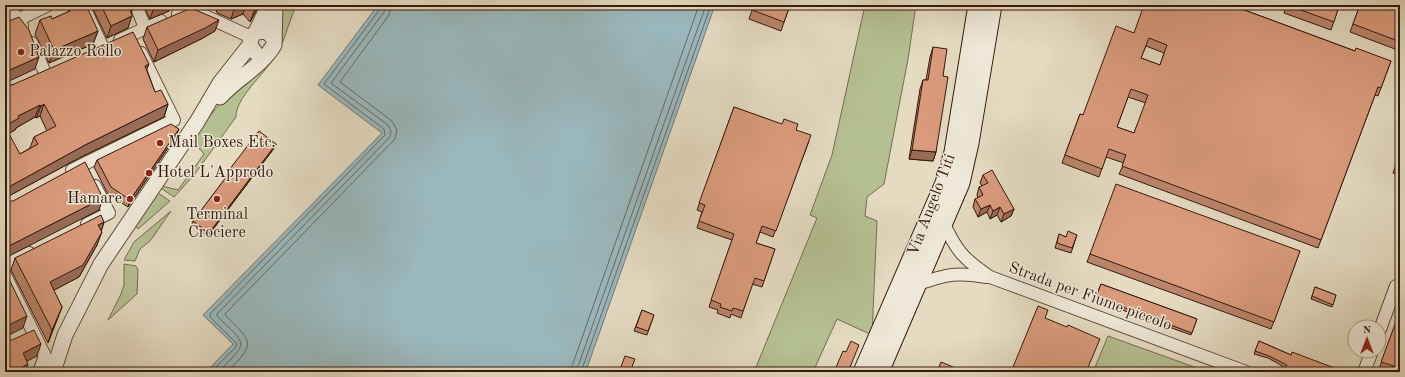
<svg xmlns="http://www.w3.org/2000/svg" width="1405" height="377" font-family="'Old Standard TT',serif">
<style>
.green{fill:#b5c092;stroke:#766c4f}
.water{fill:#9ab8bd;stroke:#727876}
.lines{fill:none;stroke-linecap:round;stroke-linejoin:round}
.shore{stroke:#686864;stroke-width:1}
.minor-casing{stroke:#624a39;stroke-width:14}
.tertiary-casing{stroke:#624a39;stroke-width:17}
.secondary-casing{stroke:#37190c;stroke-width:19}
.minor{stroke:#ede8d7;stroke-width:12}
.tertiary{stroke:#ede8d7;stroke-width:15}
.secondary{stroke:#ede8d7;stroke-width:17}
.wall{fill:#bb856b;stroke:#37190c;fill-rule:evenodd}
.shaded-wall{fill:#996c57;stroke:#37190c}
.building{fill:#da9b7c;stroke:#37190c;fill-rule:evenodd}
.poi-dot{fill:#8f2418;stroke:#ede8d7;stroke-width:1.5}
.labels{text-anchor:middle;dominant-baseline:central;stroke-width:3;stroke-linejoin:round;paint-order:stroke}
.poi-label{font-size:16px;fill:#37190c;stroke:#ede8d7;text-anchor:start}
.street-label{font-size:16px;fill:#37190c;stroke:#ede8d7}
</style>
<rect width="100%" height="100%" fill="#e4dbc1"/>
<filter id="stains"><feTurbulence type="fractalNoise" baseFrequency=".005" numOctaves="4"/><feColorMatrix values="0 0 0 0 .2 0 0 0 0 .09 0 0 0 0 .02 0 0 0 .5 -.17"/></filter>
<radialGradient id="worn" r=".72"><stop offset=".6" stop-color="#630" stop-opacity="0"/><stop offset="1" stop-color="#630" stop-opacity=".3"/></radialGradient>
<g class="green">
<path d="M 280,5 L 296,5 L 283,41 L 278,51 Z"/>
<path d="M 865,5 L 916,5 L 908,59 L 884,184 L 867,197 L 865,216 L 877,221 L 872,335 L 837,319 L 813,372 L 754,372 L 817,218 L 810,215 L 832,155 Z"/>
<path d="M 274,58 C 264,74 235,99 236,117 L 194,175 L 174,197 L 161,188 L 162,186 L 178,190 L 204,154 L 193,141 L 208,118 L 230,92 Z"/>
<path d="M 158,193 L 170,201 L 138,229 L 135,225 Z"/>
<path d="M 171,211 L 150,241 L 140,249 L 135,261 L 124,260 L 134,242 Z"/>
<path d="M 124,264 L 136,266 L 138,270 L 137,294 L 108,320 L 121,294 L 124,285 Z"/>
<path d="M 1108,336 L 1208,372 L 1093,372 Z"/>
</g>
<path class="water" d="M 378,5 L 715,5 L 587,368 L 583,372 L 206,372 L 233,344 L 203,315 L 382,133 L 318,85 Z"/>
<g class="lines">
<g class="shore">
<path d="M 211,372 L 235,348 L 237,344 L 210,317 L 210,314 L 385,135 L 384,129 L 324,84 L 380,9 L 381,5"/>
<path d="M 218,372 C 249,341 248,346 217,316 L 217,314 L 390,137 L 391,131 L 388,125 L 331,83 L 384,12 L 386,5"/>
<path d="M 227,372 C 255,344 254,343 226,316 L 225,314 L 395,139 L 397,130 L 392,121 L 340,82 L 389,15 L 392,5"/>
<path d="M 570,372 L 699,5"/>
<path d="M 576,372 L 706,5"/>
<path d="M 581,372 L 711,5"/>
</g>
<g class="minor-casing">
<g id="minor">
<path d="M 8,5 L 22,26"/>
<path d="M 83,5 L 103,48"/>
<path d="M 136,5 L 145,28"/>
<path d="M 178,14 L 201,5"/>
<path d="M 203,15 L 251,37"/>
<path d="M 5,26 L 48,5"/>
<path d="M 120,40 L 161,21"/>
<path d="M 32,43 L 45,73"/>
<path d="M 72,170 L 174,120 L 141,53"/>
<path d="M 87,224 L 109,213 L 95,186"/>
<path d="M 944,224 C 957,252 965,260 990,277 L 1246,372"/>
<path d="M 5,265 L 29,253"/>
<path d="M 5,275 L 45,356 L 39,372"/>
<path d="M 918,284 C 948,274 956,272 987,277"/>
<path d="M 1379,332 L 1396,286"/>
<path d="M 1364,372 L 1372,351"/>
</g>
</g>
<g class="tertiary-casing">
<g id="tertiary">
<path d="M 256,32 L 269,5"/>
<path d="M 255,52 C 248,45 249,38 256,32 L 267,31 L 274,39"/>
<path d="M 220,97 C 237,78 261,67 274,45 L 275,5"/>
<path d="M 53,372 L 65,335 L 101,264 L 197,122 L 220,83 L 250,45"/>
</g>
</g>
<g class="secondary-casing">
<g id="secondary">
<path d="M 862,372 L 944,183 L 953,152 L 977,5"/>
<path d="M 880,372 L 961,183 L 970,143 L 993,5"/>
</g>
</g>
<use href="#minor" class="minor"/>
<use href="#tertiary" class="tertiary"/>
<use href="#secondary" class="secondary"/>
</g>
<g class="wall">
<path d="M 16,5 L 31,5 L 20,10 Z"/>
<path d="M 91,5 L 134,5 L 131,13 L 128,28 L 107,38 Z"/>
<path d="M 143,5 L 174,5 L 170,7 L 169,11 L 150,19 Z"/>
<path d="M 215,5 L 259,5 L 250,22 L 243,14 L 231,19 L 217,13 L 215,6 Z"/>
<path d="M 754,5 L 790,5 L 781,31 L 749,19 Z"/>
<path d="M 1286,5 L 1338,9 L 1331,30 L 1284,13 Z"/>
<path d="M 1360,5 L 1400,37 L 1395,49 L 1350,32 Z"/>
<path d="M 1239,8 L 1355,51 L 1391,61 L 1378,96 L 1375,95 L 1318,248 L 1119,174 L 1124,163 L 1106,157 L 1099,177 L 1062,163 L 1080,114 L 1083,115 L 1134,33 ZM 1146,46 L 1164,53 L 1160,65 L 1141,58 ZM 1128,97 L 1146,103 L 1134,133 L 1117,127 Z"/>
<path d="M 69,9 L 98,31 L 93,44 L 49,63 L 35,34 L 40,20 L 52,19 L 68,12 Z"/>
<path d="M 147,27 L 215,31 L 201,39 L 154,62 L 143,39 Z"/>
<path d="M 933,47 L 943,76 L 936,152 L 933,161 L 909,159 L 920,89 L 923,80 L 926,80 L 930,57 Z"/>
<path d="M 147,70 L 155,92 L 168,104 L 164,117 L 81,157 L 5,198 L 5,137 L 20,154 L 30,148 L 34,137 L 47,131 L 40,116 L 36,118 L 35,117 L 16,128 L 15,130 L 6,135 L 5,134 L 5,84 L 12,85 Z"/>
<path d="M 734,107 L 796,130 L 809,141 L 773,237 L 760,232 L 756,243 L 775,249 L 762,287 L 752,284 L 741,318 L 731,314 L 730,318 L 717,313 L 718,310 L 709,307 L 732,240 L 697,228 L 702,212 L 697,210 Z"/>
<path d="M 176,136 L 128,207 L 108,194 L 94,167 L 97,160 Z"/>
<path d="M 276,144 L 275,147 L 208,236 L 192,224 L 193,221 L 229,174 L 228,173 L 229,170 Z"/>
<path d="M 1400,152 L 1400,175 L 1393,173 Z"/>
<path d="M 983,175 L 1014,209 L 1011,216 L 1001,222 L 997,215 L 990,219 L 987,212 L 978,217 L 973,207 L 975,199 L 978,198 L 977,195 L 979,187 L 982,186 L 980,183 Z"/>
<path d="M 104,222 L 97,245 L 79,277 L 53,290 L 62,307 L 48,343 L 11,270 L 15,258 Z"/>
<path d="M 1059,234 L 1066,237 L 1077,235 L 1071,253 L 1055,248 Z"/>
<path d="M 1300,251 L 1271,329 L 1087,262 L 1090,254 Z"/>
<path d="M 1101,284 L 1197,319 L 1191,335 L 1095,300 Z"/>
<path d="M 1315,287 L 1336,295 L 1332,307 L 1311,299 Z"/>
<path d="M 642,310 L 654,315 L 647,335 L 634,331 Z"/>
<path d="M 1400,311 L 1400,372 L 1386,372 L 1379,369 Z"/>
<path d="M 1259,341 L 1291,355 L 1345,372 L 1290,372 L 1285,370 L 1286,368 L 1268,358 L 1254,354 Z"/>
</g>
<g class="shaded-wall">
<path d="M 11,5 L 7,17 L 5,18 L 5,9 Z"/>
<path d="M 22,5 L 31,5 L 20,10 Z"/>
<path d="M 128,5 L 134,5 L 131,13 Z"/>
<path d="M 159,5 L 174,5 L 170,7 L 169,11 L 150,19 L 154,7 Z"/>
<path d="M 238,5 L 246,5 L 243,14 L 231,19 L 235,6 Z"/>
<path d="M 257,5 L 259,5 L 257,9 L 250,22 L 255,9 Z"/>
<path d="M 132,16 L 128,28 L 107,38 L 111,26 Z"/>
<path d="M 219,20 L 215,31 L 201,39 L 154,62 L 158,50 Z"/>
<path d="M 98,31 L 93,44 L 49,63 L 54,50 Z"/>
<path d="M 39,57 L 35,69 L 5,83 L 5,72 Z"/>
<path d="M 149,64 L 144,77 L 145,66 Z"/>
<path d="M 44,104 L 40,116 L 36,118 L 41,106 Z"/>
<path d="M 168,104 L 164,117 L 81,157 L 5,198 L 5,189 L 85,145 Z"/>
<path d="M 40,105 L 35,117 L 16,128 L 15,130 L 6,135 L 10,123 L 18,116 Z"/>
<path d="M 179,129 L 176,136 L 128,207 L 130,200 Z"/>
<path d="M 276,144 L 275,147 L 208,236 L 209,233 Z"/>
<path d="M 912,150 L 936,152 L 933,161 L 909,159 Z"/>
<path d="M 103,198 L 99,210 L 5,258 L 5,248 Z"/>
<path d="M 990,205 L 987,212 L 978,217 L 981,209 Z"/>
<path d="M 1000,207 L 997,215 L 990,219 L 993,211 Z"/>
<path d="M 1014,209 L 1011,216 L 1001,222 L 1004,214 Z"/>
<path d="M 104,222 L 100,235 L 98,225 Z"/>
<path d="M 102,232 L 97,245 L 79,277 L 45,295 L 50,282 Z"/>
<path d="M 62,307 L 57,320 L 48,343 L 52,330 Z"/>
<path d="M 27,316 L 23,328 L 5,337 L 5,327 L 6,326 Z"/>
<path d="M 41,344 L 37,356 L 18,366 L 23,353 Z"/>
<path d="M 28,364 L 25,372 L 13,372 Z"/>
</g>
<g class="building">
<path d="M 5,5 L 11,5 L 5,9 Z"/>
<path d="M 79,5 L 86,5 L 98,31 L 54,50 L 40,20 L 51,16 L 52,19 L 70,11 L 69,9 Z"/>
<path d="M 101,5 L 129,5 L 132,16 L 111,26 Z"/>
<path d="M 153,5 L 159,5 L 154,7 Z"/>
<path d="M 251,5 L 257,5 L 255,9 Z"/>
<path d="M 754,5 L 790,5 L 784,22 L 752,10 Z"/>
<path d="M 1144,5 L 1240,5 L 1239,8 L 1355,51 L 1356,48 L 1391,61 L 1381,88 L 1378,87 L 1321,240 L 1122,166 L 1126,155 L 1109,149 L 1102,169 L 1065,155 L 1080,114 L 1083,115 L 1116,26 L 1134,33 ZM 1149,38 L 1167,45 L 1160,65 L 1141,58 ZM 1131,89 L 1148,95 L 1134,133 L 1117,127 Z"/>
<path d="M 1287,5 L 1328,5 L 1338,9 L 1334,22 Z"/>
<path d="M 1360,5 L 1400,5 L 1400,36 L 1398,41 L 1353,24 Z"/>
<path d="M 191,8 L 219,20 L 205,28 L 158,50 L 147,27 Z"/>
<path d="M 19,17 L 29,30 L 39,57 L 5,72 L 5,19 L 9,21 Z"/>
<path d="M 133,32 L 149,64 L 145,66 L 155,92 L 161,90 L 168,104 L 85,145 L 5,189 L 5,137 L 9,134 L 20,154 L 38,144 L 34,137 L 56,126 L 44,104 L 41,106 L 40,105 L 18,116 L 19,118 L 10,123 L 5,114 L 5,84 L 12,85 Z"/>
<path d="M 933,47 L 947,49 L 943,76 L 948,77 L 936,152 L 912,150 L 923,80 L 928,80 Z"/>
<path d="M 734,107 L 782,124 L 784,119 L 798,124 L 796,130 L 811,135 L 776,231 L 762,226 L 756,243 L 775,249 L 764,281 L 755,278 L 743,311 L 733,308 L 732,311 L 720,307 L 721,304 L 711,300 L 734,234 L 699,221 L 705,205 L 699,203 Z"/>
<path d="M 171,124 L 179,129 L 130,200 L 111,187 L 97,160 Z"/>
<path d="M 259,131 L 276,144 L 209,233 L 193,221 L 230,172 L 229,170 Z"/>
<path d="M 1400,152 L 1400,167 L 1395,165 Z"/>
<path d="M 85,162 L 103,198 L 5,248 L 5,199 L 9,201 L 13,201 Z"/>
<path d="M 992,170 L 1014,209 L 1004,214 L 1000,207 L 993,211 L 990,205 L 981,209 L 975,199 L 983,195 L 979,187 L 988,183 L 983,175 Z"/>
<path d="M 1116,184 L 1300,251 L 1274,322 L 1090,254 Z"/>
<path d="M 101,215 L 104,222 L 98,225 L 102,232 L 83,265 L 50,282 L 62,307 L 52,330 L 15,258 Z"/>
<path d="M 1068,231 L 1077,235 L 1072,248 L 1057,243 L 1059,234 L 1066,237 Z"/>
<path d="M 5,271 L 27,316 L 5,327 Z"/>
<path d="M 1101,284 L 1197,319 L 1192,333 L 1096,297 Z"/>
<path d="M 1315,287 L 1336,295 L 1333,305 L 1312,296 Z"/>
<path d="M 1038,306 L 1048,310 L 1045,318 L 1067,327 L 1068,325 L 1100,339 L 1086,372 L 1011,372 Z"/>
<path d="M 642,310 L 654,315 L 648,331 L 636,327 Z"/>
<path d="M 1400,311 L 1400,368 L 1381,362 Z"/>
<path d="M 34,330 L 41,344 L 23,353 L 28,364 L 13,372 L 5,372 L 5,339 L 12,340 Z"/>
<path d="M 851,341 L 859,345 L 848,372 L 834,372 L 843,351 L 846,352 Z"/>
<path d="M 1259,341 L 1291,355 L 1292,352 L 1345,372 L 1299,372 L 1286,367 L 1287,365 L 1269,356 L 1255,351 Z"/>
<path d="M 625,356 L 635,359 L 630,372 L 619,372 Z"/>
<path d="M 941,362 L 965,372 L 937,372 Z"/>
</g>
<g class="poi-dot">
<circle cx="21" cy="52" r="4"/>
<circle cx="160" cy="143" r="4"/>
<circle cx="149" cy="173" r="4"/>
<circle cx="130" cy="199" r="4"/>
<circle cx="217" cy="199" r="4"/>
</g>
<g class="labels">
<g class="poi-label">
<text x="29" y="52">Palazzo Rollo</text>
<text x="168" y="143">Mail Boxes Etc.</text>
<text x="157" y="173">Hotel L'Approdo</text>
<text x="122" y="199" text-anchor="end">Hamare</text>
<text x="217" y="215" text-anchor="middle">Terminal<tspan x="217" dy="18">Crociere</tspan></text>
</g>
<g class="street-label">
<text transform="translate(932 205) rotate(-69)">Via Angelo Titi</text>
<text transform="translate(1090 297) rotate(20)">Strada per Fiume piccolo</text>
</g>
</g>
<rect width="1405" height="377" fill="none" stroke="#e4dbc1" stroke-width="20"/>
<rect x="6" y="6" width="1393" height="365" fill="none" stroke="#37190c" stroke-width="2"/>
<rect x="10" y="10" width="1385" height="357" fill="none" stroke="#37190c"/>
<g transform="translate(1367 339)"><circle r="19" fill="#ede8d7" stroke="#a49586"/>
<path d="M0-3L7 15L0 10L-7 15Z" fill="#8f2418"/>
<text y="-6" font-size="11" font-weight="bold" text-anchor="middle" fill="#37190c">N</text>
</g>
<rect width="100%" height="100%" filter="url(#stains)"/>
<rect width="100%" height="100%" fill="url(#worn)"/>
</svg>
